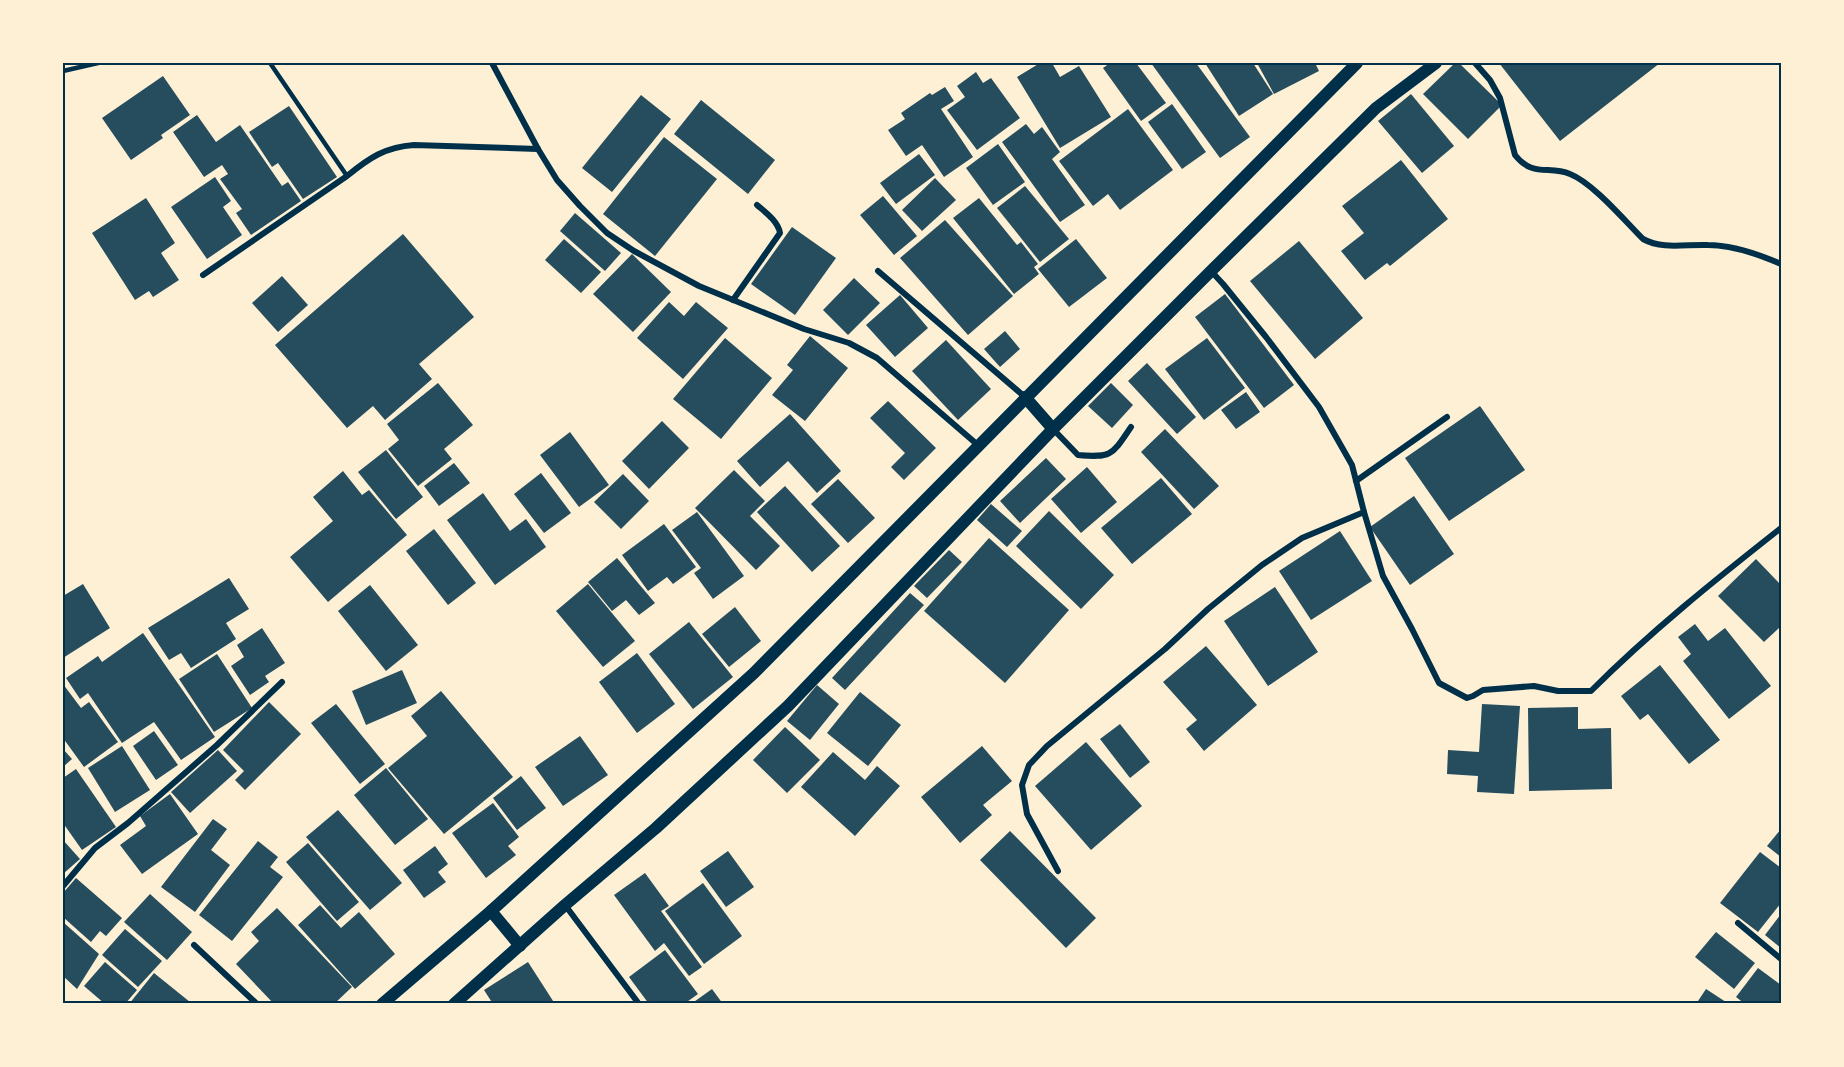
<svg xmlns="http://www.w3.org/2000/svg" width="1844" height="1067" font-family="'DM Sans',sans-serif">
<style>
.building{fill:#264d5e}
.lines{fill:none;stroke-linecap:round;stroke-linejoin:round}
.service{stroke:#003049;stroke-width:4.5}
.minor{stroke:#003049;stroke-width:6}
.secondary{stroke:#003049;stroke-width:12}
.neatline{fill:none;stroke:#003049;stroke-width:2}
</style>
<rect width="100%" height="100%" fill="#fdf0d5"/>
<g class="building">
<path d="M 1040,63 L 1052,63 L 1060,77 L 1079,66 L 1111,117 L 1060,148 L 1017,77 Z"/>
<path d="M 1110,63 L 1136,63 L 1166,103 L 1141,121 L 1103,68 Z"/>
<path d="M 1151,63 L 1196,63 L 1250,137 L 1220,158 Z"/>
<path d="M 1205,63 L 1253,63 L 1273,94 L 1239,116 Z"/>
<path d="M 1257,63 L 1315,63 L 1319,71 L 1274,94 Z"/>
<path d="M 1455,63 L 1459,63 L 1502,105 L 1468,139 L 1423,94 Z"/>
<path d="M 1499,63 L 1660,63 L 1560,141 Z"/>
<path d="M 976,72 L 983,83 L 991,78 L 1020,118 L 977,150 L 947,110 L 965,97 L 957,86 Z"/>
<path d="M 163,76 L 190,115 L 161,135 L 163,138 L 131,160 L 102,118 Z"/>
<path d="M 945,87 L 954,101 L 941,109 L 973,157 L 944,177 L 922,145 L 906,156 L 888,130 L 905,119 L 901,113 L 930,93 L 932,95 Z"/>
<path d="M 1411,94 L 1454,146 L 1422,173 L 1378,121 Z"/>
<path d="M 641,95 L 671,119 L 612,192 L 582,168 Z"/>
<path d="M 701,100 L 775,160 L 748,194 L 674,134 Z"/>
<path d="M 1172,104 L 1206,152 L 1182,169 L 1148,122 Z"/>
<path d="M 289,106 L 337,177 L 303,199 L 278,163 L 272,167 L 249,132 Z"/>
<path d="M 1128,109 L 1173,170 L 1120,210 L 1108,194 L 1093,206 L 1059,161 Z"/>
<path d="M 197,115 L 216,142 L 240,125 L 282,186 L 288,182 L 301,201 L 251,235 L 236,213 L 242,209 L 220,179 L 228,174 L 222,165 L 204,177 L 173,132 Z"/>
<path d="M 1026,124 L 1034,134 L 1042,127 L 1060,152 L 1052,159 L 1085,205 L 1060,222 L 1002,142 Z"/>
<path d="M 664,137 L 717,179 L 655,256 L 603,214 Z"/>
<path d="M 998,144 L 1025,182 L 993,205 L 966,168 Z"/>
<path d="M 919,154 L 935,175 L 896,204 L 880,183 Z"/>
<path d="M 1401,160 L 1448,219 L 1390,266 L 1387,263 L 1365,280 L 1341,251 L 1364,233 L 1342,206 Z"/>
<path d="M 215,177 L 231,201 L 223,207 L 242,235 L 207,259 L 171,207 Z"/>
<path d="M 935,178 L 956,200 L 922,231 L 902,210 Z"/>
<path d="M 1025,186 L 1069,239 L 1040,262 L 997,208 Z"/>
<path d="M 883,196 L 917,236 L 894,255 L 860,215 Z"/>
<path d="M 146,198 L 175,243 L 161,253 L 179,280 L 153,297 L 149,291 L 135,300 L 92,233 Z"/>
<path d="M 979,198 L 1017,245 L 1021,242 L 1038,264 L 1034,267 L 1039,274 L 1014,294 L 953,218 Z"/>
<path d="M 575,213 L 621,253 L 605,271 L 560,231 Z"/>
<path d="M 945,220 L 1013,296 L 968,335 L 900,258 Z"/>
<path d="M 792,227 L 836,258 L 795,315 L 751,284 Z"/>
<path d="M 403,234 L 474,317 L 419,364 L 432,379 L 385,420 L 373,406 L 347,428 L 275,345 Z"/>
<path d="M 564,239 L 601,272 L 581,293 L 545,260 Z"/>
<path d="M 1076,239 L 1107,278 L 1069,307 L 1038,269 Z"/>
<path d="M 1299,241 L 1363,318 L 1315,359 L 1250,281 Z"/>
<path d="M 632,254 L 671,292 L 633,332 L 593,294 Z"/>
<path d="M 282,276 L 308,305 L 278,332 L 252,303 Z"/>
<path d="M 854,278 L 880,303 L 848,335 L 823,310 Z"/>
<path d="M 1225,294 L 1294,385 L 1264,408 L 1195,317 Z"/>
<path d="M 900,295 L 928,328 L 895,357 L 866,325 Z"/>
<path d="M 669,302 L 684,316 L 696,302 L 728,328 L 683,379 L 637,338 Z"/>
<path d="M 1005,331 L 1020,349 L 1000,367 L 984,349 Z"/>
<path d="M 810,336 L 848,368 L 805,421 L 772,395 L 793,370 L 787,365 Z"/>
<path d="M 725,338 L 772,378 L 721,439 L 673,399 Z"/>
<path d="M 1207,338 L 1245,388 L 1204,420 L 1165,369 Z"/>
<path d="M 946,340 L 991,389 L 958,420 L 912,371 Z"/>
<path d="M 1147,363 L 1196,417 L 1177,434 L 1128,381 Z"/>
<path d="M 438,383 L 473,425 L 444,449 L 452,459 L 418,486 L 388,449 L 399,440 L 387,424 Z"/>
<path d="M 1111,383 L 1133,405 L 1112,428 L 1088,406 Z"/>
<path d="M 1246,392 L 1260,412 L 1236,429 L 1221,410 Z"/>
<path d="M 888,401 L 936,448 L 904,480 L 891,467 L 905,453 L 870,418 Z"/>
<path d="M 1480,406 L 1525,470 L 1449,521 L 1405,458 Z"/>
<path d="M 790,414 L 841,471 L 817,493 L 788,461 L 760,487 L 737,461 Z"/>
<path d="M 662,421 L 689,448 L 649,489 L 622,461 Z"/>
<path d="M 1165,429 L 1219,486 L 1194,509 L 1141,452 Z"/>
<path d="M 570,432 L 609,485 L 579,507 L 540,455 Z"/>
<path d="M 386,450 L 423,497 L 396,519 L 358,472 Z"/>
<path d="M 1046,458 L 1066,479 L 1020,523 L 1000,501 Z"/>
<path d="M 454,463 L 470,483 L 439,506 L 424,486 Z"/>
<path d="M 1087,467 L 1117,502 L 1081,533 L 1051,499 Z"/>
<path d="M 734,470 L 765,501 L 750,516 L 780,546 L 756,570 L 695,508 Z"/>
<path d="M 343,471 L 362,495 L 369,490 L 407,535 L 328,602 L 290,557 L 333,521 L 313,497 Z"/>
<path d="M 541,473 L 571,513 L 544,533 L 514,494 Z"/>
<path d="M 623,474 L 649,501 L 621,529 L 594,502 Z"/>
<path d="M 1161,478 L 1192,514 L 1132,564 L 1101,528 Z"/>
<path d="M 838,479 L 875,518 L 848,543 L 811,504 Z"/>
<path d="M 785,486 L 840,546 L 812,572 L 757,512 Z"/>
<path d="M 483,493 L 510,531 L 526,519 L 546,547 L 495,585 L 447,520 Z"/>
<path d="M 1414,496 L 1454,554 L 1410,585 L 1370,527 Z"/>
<path d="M 991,504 L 1022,531 L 1007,547 L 977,520 Z"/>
<path d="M 1049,511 L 1114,575 L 1081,609 L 1016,546 Z"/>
<path d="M 697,512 L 744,576 L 713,599 L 694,573 L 701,568 L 672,530 Z"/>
<path d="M 664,524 L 696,567 L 673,584 L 667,577 L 648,591 L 622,555 Z"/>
<path d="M 434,529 L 476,583 L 448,605 L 406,551 Z"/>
<path d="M 1340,531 L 1372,581 L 1311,620 L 1279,571 Z"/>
<path d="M 989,538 L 1069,610 L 1005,683 L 924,611 Z"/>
<path d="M 949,550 L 962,562 L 927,598 L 914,586 Z"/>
<path d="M 617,558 L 655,603 L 639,615 L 626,600 L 612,611 L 588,582 Z"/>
<path d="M 1756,559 L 1781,585 L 1781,626 L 1764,642 L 1718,596 Z"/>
<path d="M 229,578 L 249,609 L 226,623 L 236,639 L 191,668 L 181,653 L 169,660 L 148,628 Z"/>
<path d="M 83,584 L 110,628 L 63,658 L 63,596 Z"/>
<path d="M 588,584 L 635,641 L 603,667 L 556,611 Z"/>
<path d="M 370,585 L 418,645 L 386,671 L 338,611 Z"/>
<path d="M 1275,587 L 1318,652 L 1268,686 L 1224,621 Z"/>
<path d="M 910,593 L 924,605 L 845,690 L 832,678 Z"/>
<path d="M 735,607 L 761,641 L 729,667 L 702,634 Z"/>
<path d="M 689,622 L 733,677 L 693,709 L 649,654 Z"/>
<path d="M 1695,624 L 1708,641 L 1725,628 L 1771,686 L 1729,719 L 1683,661 L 1691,654 L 1678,637 Z"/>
<path d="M 262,628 L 285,663 L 265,676 L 269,682 L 250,695 L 231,666 L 244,657 L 237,645 Z"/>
<path d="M 143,633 L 215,737 L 181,760 L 154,722 L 122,743 L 88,693 L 80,699 L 66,678 L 98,656 L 102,662 Z"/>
<path d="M 1206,646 L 1257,705 L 1204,751 L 1186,729 L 1197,720 L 1163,682 Z"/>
<path d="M 637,653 L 675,704 L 637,733 L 599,682 Z"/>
<path d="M 217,654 L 252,708 L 214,732 L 179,679 Z"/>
<path d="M 1660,665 L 1720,740 L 1689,764 L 1648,714 L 1640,720 L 1621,696 Z"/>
<path d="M 402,670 L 417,703 L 366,725 L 352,691 Z"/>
<path d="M 63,684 L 81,708 L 89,702 L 118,742 L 84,767 L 63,738 Z"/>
<path d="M 817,685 L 839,704 L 810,740 L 787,721 Z"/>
<path d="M 441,691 L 513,777 L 444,834 L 388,768 L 427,736 L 411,716 Z"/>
<path d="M 860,692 L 901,725 L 868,766 L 827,733 Z"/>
<path d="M 269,702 L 301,734 L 245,790 L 235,780 L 244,771 L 223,750 Z"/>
<path d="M 336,704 L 385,764 L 360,784 L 311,723 Z"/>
<path d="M 1482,704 L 1520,706 L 1514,794 L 1477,792 L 1478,776 L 1447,774 L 1448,750 L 1479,752 Z"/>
<path d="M 1578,707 L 1578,729 L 1611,728 L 1612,789 L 1529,791 L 1528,708 Z"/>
<path d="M 1120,724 L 1150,762 L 1130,778 L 1100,739 Z"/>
<path d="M 785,727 L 820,760 L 787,793 L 753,760 Z"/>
<path d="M 154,731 L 178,765 L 156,780 L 133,746 Z"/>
<path d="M 580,736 L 608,775 L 563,806 L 535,767 Z"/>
<path d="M 1086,742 L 1142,806 L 1091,850 L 1035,786 Z"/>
<path d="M 122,746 L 150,790 L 115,812 L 88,768 Z"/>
<path d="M 982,746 L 1012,781 L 983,805 L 992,815 L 960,843 L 921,797 Z"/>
<path d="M 63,749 L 72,759 L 63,767 Z"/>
<path d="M 218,750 L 237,771 L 190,813 L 171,792 Z"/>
<path d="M 833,752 L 865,780 L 877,766 L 900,786 L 855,836 L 801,787 Z"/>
<path d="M 386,768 L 428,819 L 395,845 L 354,795 Z"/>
<path d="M 76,769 L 116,827 L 82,850 L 63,823 L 63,778 Z"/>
<path d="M 521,776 L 546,808 L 517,830 L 493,798 Z"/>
<path d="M 170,794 L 198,834 L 142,874 L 120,845 L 146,826 L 140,816 Z"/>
<path d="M 493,803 L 519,837 L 508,846 L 516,855 L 486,878 L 452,833 Z"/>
<path d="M 338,810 L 402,883 L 370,910 L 306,837 Z"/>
<path d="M 213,819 L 227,829 L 211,850 L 230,865 L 195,912 L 161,887 Z"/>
<path d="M 1781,829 L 1781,857 L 1767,846 Z"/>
<path d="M 1010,831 L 1096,918 L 1066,948 L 980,860 Z"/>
<path d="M 63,840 L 80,859 L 63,874 Z"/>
<path d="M 258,841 L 278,857 L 270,867 L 283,877 L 232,941 L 199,915 Z"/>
<path d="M 308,843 L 359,902 L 337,921 L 286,862 Z"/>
<path d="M 435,846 L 448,864 L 438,872 L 446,882 L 424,898 L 403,870 Z"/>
<path d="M 728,851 L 754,887 L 726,907 L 700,871 Z"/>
<path d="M 1760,852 L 1781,868 L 1781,903 L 1758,932 L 1720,903 Z"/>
<path d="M 645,873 L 669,906 L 661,911 L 702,967 L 689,976 L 664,943 L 655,951 L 614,895 Z"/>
<path d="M 76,878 L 122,918 L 106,936 L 100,931 L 91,942 L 63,917 L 63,893 Z"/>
<path d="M 703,883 L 742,936 L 704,964 L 665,911 Z"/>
<path d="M 150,894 L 192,932 L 167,960 L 124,922 Z"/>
<path d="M 320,905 L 341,928 L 359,912 L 395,954 L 355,989 L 298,925 Z"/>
<path d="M 277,908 L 352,987 L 334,1004 L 274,1004 L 236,964 L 259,941 L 251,932 Z"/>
<path d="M 1781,914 L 1781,948 L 1765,935 Z"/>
<path d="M 63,922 L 99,954 L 77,989 L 63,976 Z"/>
<path d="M 125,929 L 162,961 L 138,987 L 102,955 Z"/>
<path d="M 1716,932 L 1755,963 L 1734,989 L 1695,957 Z"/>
<path d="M 665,950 L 698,994 L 684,1004 L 649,1004 L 629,977 Z"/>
<path d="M 105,962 L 137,990 L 125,1004 L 105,1004 L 84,986 Z"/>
<path d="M 528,962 L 555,1004 L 493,1004 L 484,990 Z"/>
<path d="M 1758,968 L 1781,985 L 1781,1004 L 1745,1004 L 1736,997 Z"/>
<path d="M 154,973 L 190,1002 L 188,1004 L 129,1004 Z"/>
<path d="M 712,989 L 723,1004 L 691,1004 Z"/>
<path d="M 1706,989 L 1729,1004 L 1696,1004 Z"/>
</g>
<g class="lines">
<g class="service">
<path d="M 270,63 L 347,176"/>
<path d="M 63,71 L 98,63"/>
</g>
<g class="minor">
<path d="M 492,63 L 538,149 L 557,180 L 580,206 L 607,233 L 634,251 L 699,286 L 804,329 L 849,343 L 877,358 L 979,446"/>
<path d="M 1475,63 L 1490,80 L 1500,98 L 1515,155 C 1533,178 1549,165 1570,174 C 1593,183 1625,221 1643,239 C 1663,250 1686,244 1708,245 C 1733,245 1758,254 1781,264"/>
<path d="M 878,271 L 1025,397"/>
<path d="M 203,275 L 347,176 C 369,158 385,147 414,145 L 538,149"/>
<path d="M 733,300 L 780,233 C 778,221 765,212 757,205"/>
<path d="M 1053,429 L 1078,455 C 1112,458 1112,455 1131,427"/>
<path d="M 1356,481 L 1447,417"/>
<path d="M 1364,512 L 1383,576 L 1412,629 L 1439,683 L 1467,698 L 1473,696 L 1483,690 L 1534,686 L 1558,691 L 1591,691 C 1650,632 1715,580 1781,528"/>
<path d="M 1058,871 L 1027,814 L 1022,785 L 1029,765 L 1047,746 L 1165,649 L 1208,609 L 1262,565 L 1302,538 L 1364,512 L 1352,465 L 1319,407 L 1266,337 L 1223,284 L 1211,271"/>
<path d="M 63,886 L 95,848 L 128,823 L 217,745 L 282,682"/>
<path d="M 565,905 L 639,1004"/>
<path d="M 1738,923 L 1781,959"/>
<path d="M 194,945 L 257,1004"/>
</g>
<g class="secondary">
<path d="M 1025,397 L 1053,429"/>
<path d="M 491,911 L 520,946"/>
<path d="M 382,1004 L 491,911 L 754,673 L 1357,63"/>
<path d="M 454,1004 L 565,905 L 656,828 L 788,706 L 1053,429 L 1211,271 L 1376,108 L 1436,63"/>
</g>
</g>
<rect width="1844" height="1067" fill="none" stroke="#fdf0d5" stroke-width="129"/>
<rect x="64" y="64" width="1716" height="938" class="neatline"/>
</svg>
